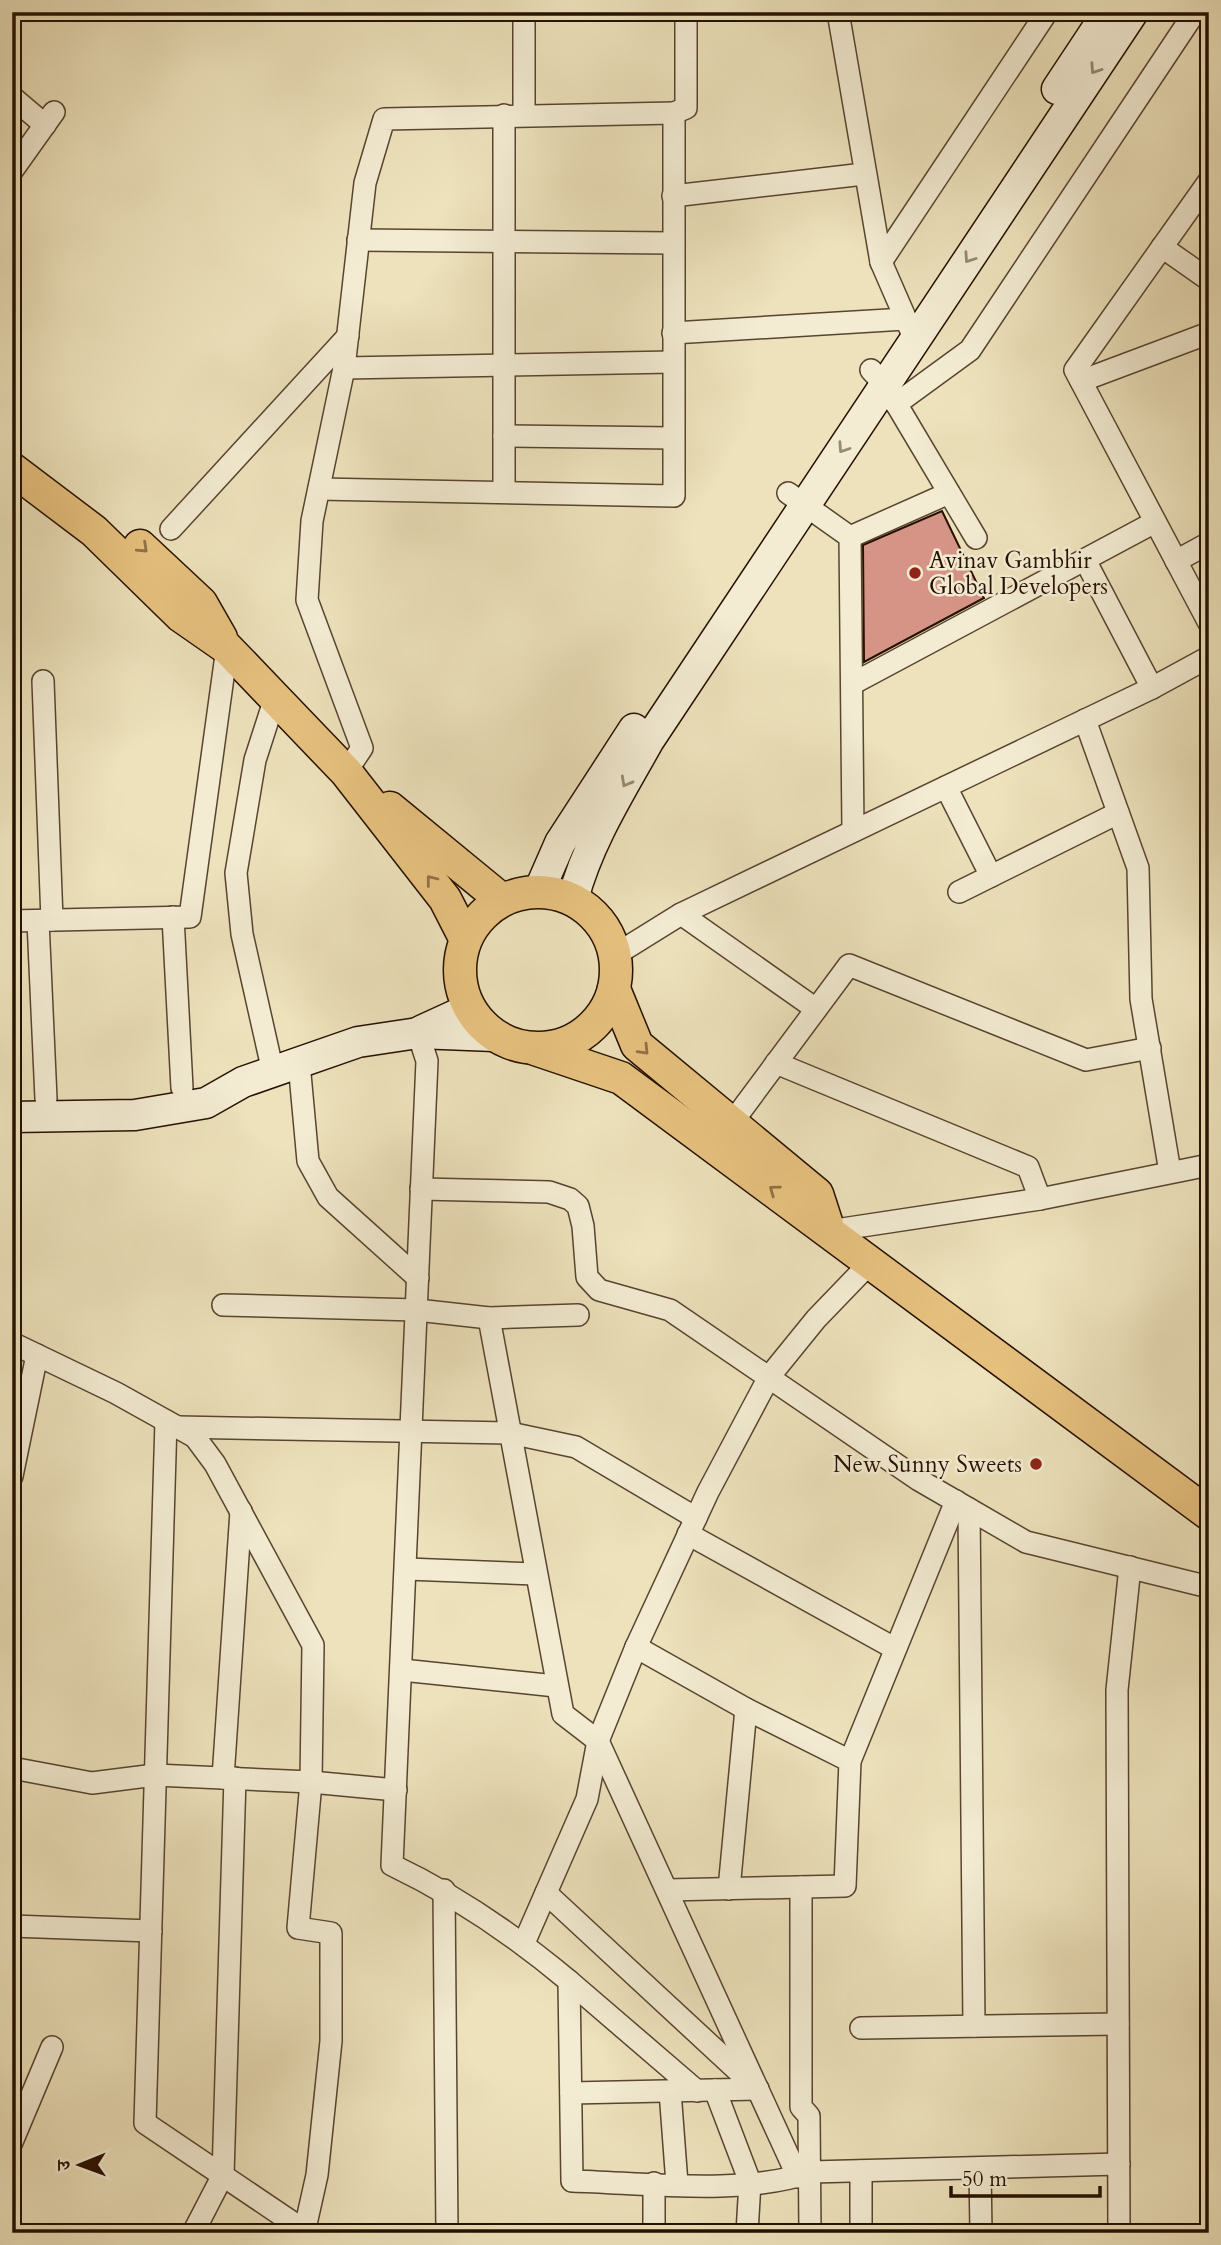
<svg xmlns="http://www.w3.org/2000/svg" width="1221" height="2245" font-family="Cardo,'Noto Serif Devanagari',serif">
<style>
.building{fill:#d59486;stroke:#261000;stroke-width:2}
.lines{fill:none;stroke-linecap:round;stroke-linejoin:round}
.street-casing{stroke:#58442f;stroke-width:24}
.secondary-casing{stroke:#261000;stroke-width:33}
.primary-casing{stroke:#261000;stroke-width:35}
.street{stroke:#f3ecd3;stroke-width:21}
.secondary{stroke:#f3ecd3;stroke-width:30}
.primary{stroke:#e6c17e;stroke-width:32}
.oneway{stroke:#978974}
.oneway2{stroke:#907145}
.poi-dot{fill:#8f2418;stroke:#f3ecd3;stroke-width:2.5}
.labels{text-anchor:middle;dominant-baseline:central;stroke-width:5;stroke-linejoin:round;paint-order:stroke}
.poi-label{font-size:23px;fill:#261000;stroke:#f3ecd3;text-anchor:start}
</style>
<rect width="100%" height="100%" fill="#ede2bc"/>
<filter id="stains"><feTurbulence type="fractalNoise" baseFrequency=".00286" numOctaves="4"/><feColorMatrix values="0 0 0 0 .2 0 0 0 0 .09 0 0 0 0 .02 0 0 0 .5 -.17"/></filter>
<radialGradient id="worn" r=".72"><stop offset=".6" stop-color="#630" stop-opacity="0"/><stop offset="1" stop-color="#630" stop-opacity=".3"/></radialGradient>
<path class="building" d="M 942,511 L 984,598 L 864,662 L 863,545 Z"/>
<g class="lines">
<g class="street-casing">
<g id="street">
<path d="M 524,12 L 524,114"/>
<path d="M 838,12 L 881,262 L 915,340"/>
<path d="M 12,97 L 45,125"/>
<path d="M 12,171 L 54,112"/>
<path d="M 1209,181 L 1075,370 L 1209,623"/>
<path d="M 673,196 L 864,174"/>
<path d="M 358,240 L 673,243"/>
<path d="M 1162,247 L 1209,280"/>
<path d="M 881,262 L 1047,12"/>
<path d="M 673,333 L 905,319"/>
<path d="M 344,368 L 673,362"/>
<path d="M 871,370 L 885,385 L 976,538"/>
<path d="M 1081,381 L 1209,333"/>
<path d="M 896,404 L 970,350 L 1195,12"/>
<path d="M 504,436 L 673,438"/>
<path d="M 319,489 L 674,496 L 674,113 L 686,108 L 686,12"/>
<path d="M 504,492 L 504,115"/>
<path d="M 788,493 L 850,537 L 853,831"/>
<path d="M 171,529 L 348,336"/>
<path d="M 850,537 L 949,493"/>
<path d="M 1085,560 L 1152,688"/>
<path d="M 1176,561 L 1209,543"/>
<path d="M 43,681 L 52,920"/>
<path d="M 852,684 L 1155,522"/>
<path d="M 1085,720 L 1138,868 L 1141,999 L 1170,1172"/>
<path d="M 346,772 L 362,748 L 307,600 L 312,521 L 344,368 L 365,183 L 384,119 L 674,113"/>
<path d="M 946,787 L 991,876"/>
<path d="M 959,892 L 1118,813"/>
<path d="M 681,914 L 816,1009"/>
<path d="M 173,917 L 182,1088"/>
<path d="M 12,921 L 190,917 L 227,648"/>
<path d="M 38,921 L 46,1099"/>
<path d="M 615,955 L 681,914 L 1152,688 L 1209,657"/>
<path d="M 418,1033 L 427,1061 L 392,1865 C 457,1896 514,1935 569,1981 L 572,2181 C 646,2183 742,2196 811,2172 L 1119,2164"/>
<path d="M 299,1063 L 308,1161 L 328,1197 L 418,1278"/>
<path d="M 776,1063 L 1028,1167 L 1040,1199"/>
<path d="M 273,1072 L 242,934 L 236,873 L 255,760 L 275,698"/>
<path d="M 731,1124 L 849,965 L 1086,1060 L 1150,1048"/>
<path d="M 421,1189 L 549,1192 L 570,1199 L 578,1206 L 583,1226 L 587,1277 L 599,1290 L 670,1310 L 919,1480 L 1026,1542 L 1209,1587"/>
<path d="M 829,1231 L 1040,1199 L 1209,1165"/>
<path d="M 223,1305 L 417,1310 L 489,1318 L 578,1315"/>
<path d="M 489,1318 L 563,1714 L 598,1741 L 798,2177"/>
<path d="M 12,1343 L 116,1393 L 195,1437 L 215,1464 L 313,1645 L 311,1782 L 298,1928 L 331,1933 L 331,2041 L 317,2175 L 304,2233"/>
<path d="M 166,1421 L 145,2123 L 305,2231"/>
<path d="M 178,1427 L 510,1433 L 576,1447 L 696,1518"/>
<path d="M 12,1476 L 37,1355"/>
<path d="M 969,1509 L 974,2026"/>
<path d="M 688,1534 L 894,1648"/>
<path d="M 407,1569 L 536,1574"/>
<path d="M 636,1647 L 746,1709 L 850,1761"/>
<path d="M 402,1670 L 556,1686"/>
<path d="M 12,1768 L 92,1783 L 155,1775 L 311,1782 L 396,1790"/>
<path d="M 223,1778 L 241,1511"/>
<path d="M 801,1887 L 801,2107 L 809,2116 L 810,2233"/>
<path d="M 729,1889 L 746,1709"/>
<path d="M 444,1890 L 447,2233"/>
<path d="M 668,1890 L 845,1886 L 850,1761 L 956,1501"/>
<path d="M 546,1893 L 750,2082"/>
<path d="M 12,1926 L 151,1931"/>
<path d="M 524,1943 L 587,1799 L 598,1741 L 636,1647 L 708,1492 L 769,1377 L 816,1319 L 869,1264"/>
<path d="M 569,1981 L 697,2091"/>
<path d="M 861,2028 L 1118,2024"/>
<path d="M 715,2090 L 750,2182 L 747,2233"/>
<path d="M 670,2091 L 677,2184"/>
<path d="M 571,2093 L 758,2089"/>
<path d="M 12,2142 L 52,2047"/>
<path d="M 980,2168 L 981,2233"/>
<path d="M 654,2183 L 654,2233"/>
<path d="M 193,2233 L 223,2175 L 235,1778"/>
<path d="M 861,2233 L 861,2171"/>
<path d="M 1119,2233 L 1117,1690 L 1130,1567"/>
</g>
</g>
<g class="secondary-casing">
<g id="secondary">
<path d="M 1057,89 L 1108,12"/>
<path d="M 539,891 L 560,843 L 634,729"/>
<path d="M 573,899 C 588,842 620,792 649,740 L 1133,12"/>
<path d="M 421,1031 L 469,1009"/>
<path d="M 12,1117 L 135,1115 L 206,1103 L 243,1082 L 358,1042 L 418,1033 L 494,1036"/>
</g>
</g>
<g class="primary-casing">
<g id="primary">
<path d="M 12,469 L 94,531 L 181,616 L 227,648 L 275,698 L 346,772 L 445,899 L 465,938"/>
<path d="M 140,546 L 201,603 L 221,638"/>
<path d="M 390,808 L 502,900"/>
<circle cx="538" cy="970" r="78"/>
<path d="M 614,989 L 637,1045 L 817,1194 L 829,1231"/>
<path d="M 535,1049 L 621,1078 L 1209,1514"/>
</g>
</g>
<use href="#street" class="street"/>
<use href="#secondary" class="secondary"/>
<use href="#primary" class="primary"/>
</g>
<defs><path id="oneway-chevron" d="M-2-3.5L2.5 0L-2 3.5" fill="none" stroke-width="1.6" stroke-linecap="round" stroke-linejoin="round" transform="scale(1.75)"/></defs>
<g class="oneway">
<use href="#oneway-chevron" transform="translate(1095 69) rotate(124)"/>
<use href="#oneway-chevron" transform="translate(969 258) rotate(124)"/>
<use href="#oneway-chevron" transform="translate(843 448) rotate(124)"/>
<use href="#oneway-chevron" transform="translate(626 782) rotate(119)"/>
</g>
<g class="oneway2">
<use href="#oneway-chevron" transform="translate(143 548) rotate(43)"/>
<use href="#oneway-chevron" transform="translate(431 880) rotate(-128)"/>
<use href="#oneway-chevron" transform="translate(644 1050) rotate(46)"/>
<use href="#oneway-chevron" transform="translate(774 1190) rotate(-144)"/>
</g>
<g class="poi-dot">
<circle cx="915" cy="573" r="7"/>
<circle cx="1036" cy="1464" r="7"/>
</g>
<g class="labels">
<g class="poi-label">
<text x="929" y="560">Avinav Gambhir<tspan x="929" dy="26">Global Developers</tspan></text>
<text x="1022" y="1464" text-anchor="end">New Sunny Sweets</text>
</g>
</g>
<rect width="1221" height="2245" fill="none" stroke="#ede2bc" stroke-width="42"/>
<rect x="14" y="14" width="1193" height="2217" fill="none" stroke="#261000" stroke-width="3.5"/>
<rect x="21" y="21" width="1179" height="2203" fill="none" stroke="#261000" stroke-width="2"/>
<g transform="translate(80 2165) rotate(269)" stroke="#f3ecd3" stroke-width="5" paint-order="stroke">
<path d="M0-5L12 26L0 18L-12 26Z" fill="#261000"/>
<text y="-10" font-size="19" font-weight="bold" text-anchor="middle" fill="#261000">उ</text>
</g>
<path d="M951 2186v10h149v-10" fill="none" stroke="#261000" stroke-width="3.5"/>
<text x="962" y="2186" font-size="21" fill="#261000" stroke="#f3ecd3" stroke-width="5" paint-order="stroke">50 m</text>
<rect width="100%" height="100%" filter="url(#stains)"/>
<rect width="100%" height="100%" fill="url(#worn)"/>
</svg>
